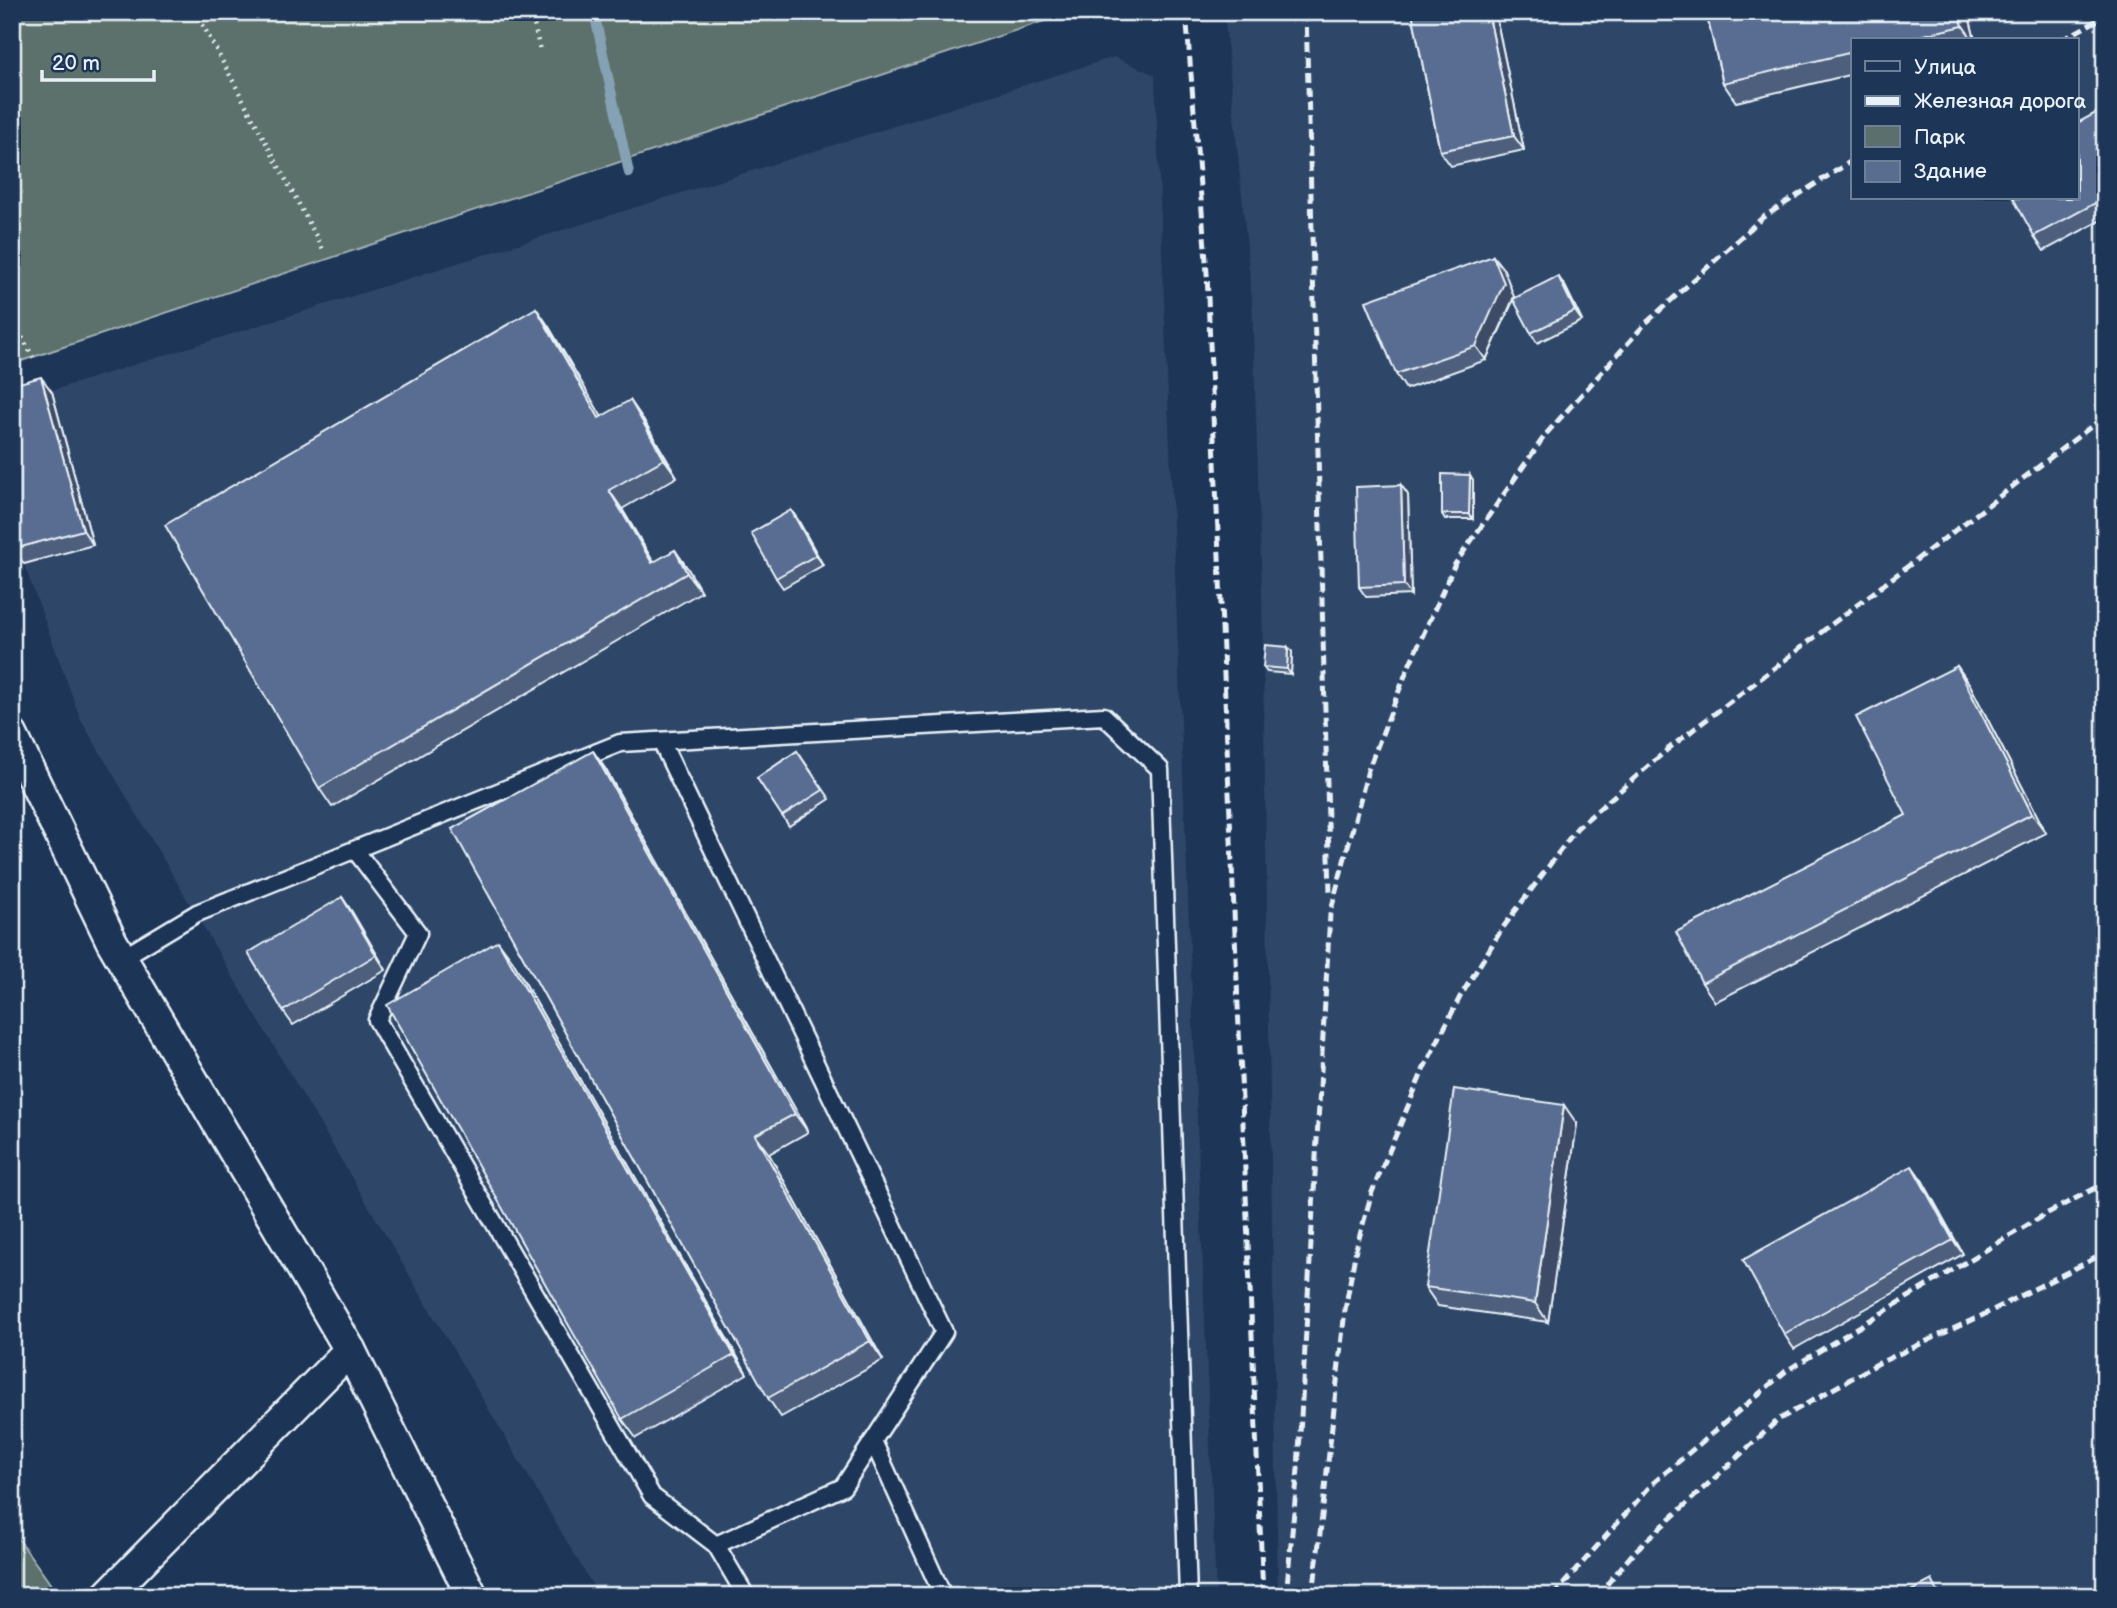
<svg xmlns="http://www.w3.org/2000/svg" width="2117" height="1608" font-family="'Balsamiq Sans',sans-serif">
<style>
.built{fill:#2f4668;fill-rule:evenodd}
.green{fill:#5b706c;stroke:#a2b0b2;stroke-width:2}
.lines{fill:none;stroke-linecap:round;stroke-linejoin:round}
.stream{stroke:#85a2b5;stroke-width:10}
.lane-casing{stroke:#e8f1f8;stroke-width:21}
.street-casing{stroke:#e8f1f8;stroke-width:35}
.path{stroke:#e8f1f8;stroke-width:4.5;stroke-dasharray:2 5;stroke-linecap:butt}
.lane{stroke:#1d3557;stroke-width:16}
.street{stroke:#1d3557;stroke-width:30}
.rail{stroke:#e8f1f8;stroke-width:5;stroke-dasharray:10 5;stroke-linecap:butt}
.wall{fill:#4d5e7d;stroke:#e8f1f8;stroke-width:2}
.shaded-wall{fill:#3e4c66;stroke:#e8f1f8;stroke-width:2}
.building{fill:#596d91;stroke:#e8f1f8;stroke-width:2}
</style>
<rect width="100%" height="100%" fill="#1d3557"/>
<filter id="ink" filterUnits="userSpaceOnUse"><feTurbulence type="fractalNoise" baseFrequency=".0143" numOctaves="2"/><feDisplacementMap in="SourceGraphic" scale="14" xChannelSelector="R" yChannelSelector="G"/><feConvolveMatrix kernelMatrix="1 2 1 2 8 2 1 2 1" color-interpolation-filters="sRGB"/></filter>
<g filter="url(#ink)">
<g class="built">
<path d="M 1224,12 L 2105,12 L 2105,1596 L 1278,1596 L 1262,592 L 1252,299 ZM 1853,40 L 2077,40 L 2077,198 L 1853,198 Z"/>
<path d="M 1114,57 L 1155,75 L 1216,1596 L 599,1596 L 81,720 L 24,564 L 12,520 L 12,403 Z"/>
</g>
<g class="green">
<path d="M 12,12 L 1071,12 L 12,364 Z"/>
<path d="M 12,1530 L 59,1596 L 12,1596 Z"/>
</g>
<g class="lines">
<path class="stream" d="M 594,12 L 629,173"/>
<g class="lane-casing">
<g id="lane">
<path d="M 661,741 L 944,1332 L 843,1487 L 716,1545"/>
<path d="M 355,850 L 418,933 L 377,1020 L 652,1496 L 716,1545 L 746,1596"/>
<path d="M 122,958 L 197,913 L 620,743 L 1104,716 L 1160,769 L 1188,1596"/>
<path d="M 873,1441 L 943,1596"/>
</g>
</g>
<g class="street-casing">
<g id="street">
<path d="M 12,735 L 112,942 L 350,1350 L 472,1596"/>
<path d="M 107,1596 L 350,1350"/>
</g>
</g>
<g class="path">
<path d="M 196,12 L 324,251"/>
<path d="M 531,12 L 540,50"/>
<path d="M 12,319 L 33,357"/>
</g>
<use href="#lane" class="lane"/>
<use href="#street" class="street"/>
<g class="rail">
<path d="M 1186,12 L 1207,273 L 1263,1596"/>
<path d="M 1306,12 L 1330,894"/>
<path d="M 2062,40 L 2105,16"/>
<path d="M 1286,1596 L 1298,1469 L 1330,914 L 1368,770 L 1408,668 L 1455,564 L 1546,434 L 1646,323 L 1762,218 L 1853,160"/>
<path d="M 1313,1596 L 1345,1310 L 1356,1249 L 1372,1192 L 1424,1068 L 1460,997 L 1502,929 L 1577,828 L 1668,749 L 2105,416"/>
<path d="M 1553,1596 L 1652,1484 L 1786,1371 L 2044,1215 L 2105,1183"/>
<path d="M 1597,1596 L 1635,1551 L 1778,1420 L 1877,1364 L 1981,1316 L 2105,1253"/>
</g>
</g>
<g class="wall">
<path d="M 1412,12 L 1495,12 L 1524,150 L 1451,166 L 1440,151 Z"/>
<path d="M 1706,12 L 1968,12 L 1975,40 L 1853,40 L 1853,74 L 1736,102 L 1723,83 Z"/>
<path d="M 2105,108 L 2105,218 L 2044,251 L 2034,236 Z"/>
<path d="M 1504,270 L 1514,298 L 1565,286 L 1582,321 L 1537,343 L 1531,333 L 1514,299 L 1486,360 L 1406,389 L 1396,374 Z"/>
<path d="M 536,308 L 549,327 L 601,417 L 643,419 L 677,477 L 622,509 L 654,563 L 675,550 L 688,569 L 701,592 L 332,807 L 319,788 Z"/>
<path d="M 52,392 L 93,545 L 24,564 L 14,549 Z"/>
<path d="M 1470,475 L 1473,480 L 1473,519 L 1445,519 L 1442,514 Z"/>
<path d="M 1401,485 L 1408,495 L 1411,595 L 1366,597 L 1359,587 Z"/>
<path d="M 791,510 L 798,520 L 823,565 L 783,588 L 776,578 Z"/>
<path d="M 1292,652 L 1291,674 L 1267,672 L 1263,667 Z"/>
<path d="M 1957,666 L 1970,685 L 2046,833 L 1715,1002 L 1702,983 L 1906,815 Z"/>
<path d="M 593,751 L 606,770 L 808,1132 L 769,1154 L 883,1360 L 781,1417 L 768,1398 Z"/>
<path d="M 797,751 L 830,799 L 789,826 L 757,778 Z"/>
<path d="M 342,897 L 352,912 L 386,970 L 293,1025 L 283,1011 Z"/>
<path d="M 512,960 L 747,1374 L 636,1438 L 622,1419 Z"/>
<path d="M 1577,1124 L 1548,1322 L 1438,1306 L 1425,1287 Z"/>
<path d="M 1922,1180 L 1963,1254 L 1794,1349 L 1784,1334 Z"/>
</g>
<g class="shaded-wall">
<path d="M 1488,12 L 1495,12 L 1524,150 L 1514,136 Z"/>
<path d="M 1959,12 L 1968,12 L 1975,40 L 1973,40 L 1963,26 Z"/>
<path d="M 1493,256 L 1504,270 L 1514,297 L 1486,360 L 1476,346 Z"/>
<path d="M 1558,276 L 1565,286 L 1582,321 L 1575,311 Z"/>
<path d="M 536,308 L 549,327 L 613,436 L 599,418 Z"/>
<path d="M 41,377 L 52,392 L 93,545 L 83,530 Z"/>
<path d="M 630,400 L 643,419 L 677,477 L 664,459 Z"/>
<path d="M 1470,475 L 1473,480 L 1473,519 L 1469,514 Z"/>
<path d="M 1401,485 L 1408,495 L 1411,595 L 1404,585 Z"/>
<path d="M 609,490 L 622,509 L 665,582 L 652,563 Z"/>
<path d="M 791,510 L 798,520 L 823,565 L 816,555 Z"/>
<path d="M 675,550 L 688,569 L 701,592 L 687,573 Z"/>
<path d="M 1288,647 L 1292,652 L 1291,674 L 1287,669 Z"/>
<path d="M 1957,666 L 1970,685 L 2046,833 L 2032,814 Z"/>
<path d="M 593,751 L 606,770 L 808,1132 L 795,1114 Z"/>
<path d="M 342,897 L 352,912 L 386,970 L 376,955 Z"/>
<path d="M 498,941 L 512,960 L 747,1374 L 734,1355 Z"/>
<path d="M 1564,1105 L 1577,1124 L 1548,1322 L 1535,1303 Z"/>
<path d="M 755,1135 L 769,1154 L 883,1360 L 870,1341 Z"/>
<path d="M 1912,1166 L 1922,1180 L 1963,1254 L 1953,1240 Z"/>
</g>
<g class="building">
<path d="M 1412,12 L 1488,12 L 1514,136 L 1440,151 Z"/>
<path d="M 1706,12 L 1959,12 L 1963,26 L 1902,40 L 1853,40 L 1853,52 L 1723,83 Z"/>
<path d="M 2105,108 L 2105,198 L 2034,236 L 2013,198 L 2077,198 L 2077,123 Z"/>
<path d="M 1493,256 L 1504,283 L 1476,346 L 1396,374 L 1366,301 Z"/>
<path d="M 1558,276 L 1575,311 L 1531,333 L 1513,299 Z"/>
<path d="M 536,308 L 599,418 L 630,400 L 664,459 L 609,490 L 652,563 L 675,550 L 687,573 L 319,788 L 165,525 Z"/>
<path d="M 41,377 L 83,530 L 14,549 L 12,543 L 12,385 Z"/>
<path d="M 1442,474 L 1470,475 L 1469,514 L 1442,514 Z"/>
<path d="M 1401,485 L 1404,585 L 1359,587 L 1356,487 Z"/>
<path d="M 791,510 L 816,555 L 776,578 L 751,533 Z"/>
<path d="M 1265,645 L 1288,647 L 1287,669 L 1263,667 Z"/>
<path d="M 1957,666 L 2032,814 L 1702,983 L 1676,932 L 1906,815 L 1856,717 Z"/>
<path d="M 593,751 L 795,1114 L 755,1135 L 870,1341 L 768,1398 L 452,829 Z"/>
<path d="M 797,751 L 823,790 L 782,816 L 757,778 Z"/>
<path d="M 342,897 L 376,955 L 283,1011 L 248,953 Z"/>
<path d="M 498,941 L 734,1355 L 622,1419 L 387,1005 Z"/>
<path d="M 1454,1089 L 1564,1105 L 1535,1303 L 1425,1287 Z"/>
<path d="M 1912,1166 L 1953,1240 L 1784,1334 L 1743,1260 Z"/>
<path d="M 1932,1580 L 1940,1596 L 1901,1596 Z"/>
</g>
</g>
<rect width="2117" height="1608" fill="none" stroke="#1d3557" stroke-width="42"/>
<rect x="21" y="21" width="2075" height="1566" fill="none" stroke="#e8f1f8" stroke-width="2.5" filter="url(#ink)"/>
<rect x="1851" y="38" width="228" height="161" fill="#1d3557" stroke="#6e8097" stroke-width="2"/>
<rect x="1865" y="61" width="35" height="10" fill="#1d3557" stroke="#6e8097" stroke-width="2"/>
<text x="1914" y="74" font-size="21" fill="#e8f1f8">Улица</text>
<rect x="1865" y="96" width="35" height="10" fill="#e8f1f8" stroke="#6e8097" stroke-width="2"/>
<text x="1914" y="108" font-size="21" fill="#e8f1f8">Железная дорога</text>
<rect x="1865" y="126" width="35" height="21" fill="#5b706c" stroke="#6e8097" stroke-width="2"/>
<text x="1914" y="144" font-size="21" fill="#e8f1f8">Парк</text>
<rect x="1865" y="161" width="35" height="21" fill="#596d91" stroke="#6e8097" stroke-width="2"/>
<text x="1914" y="178" font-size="21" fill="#e8f1f8">Здание</text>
<path d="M42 70v10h112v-10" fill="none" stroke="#e8f1f8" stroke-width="3.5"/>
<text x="52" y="70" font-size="21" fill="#e8f1f8" stroke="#1d3557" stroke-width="5" paint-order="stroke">20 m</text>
</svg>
